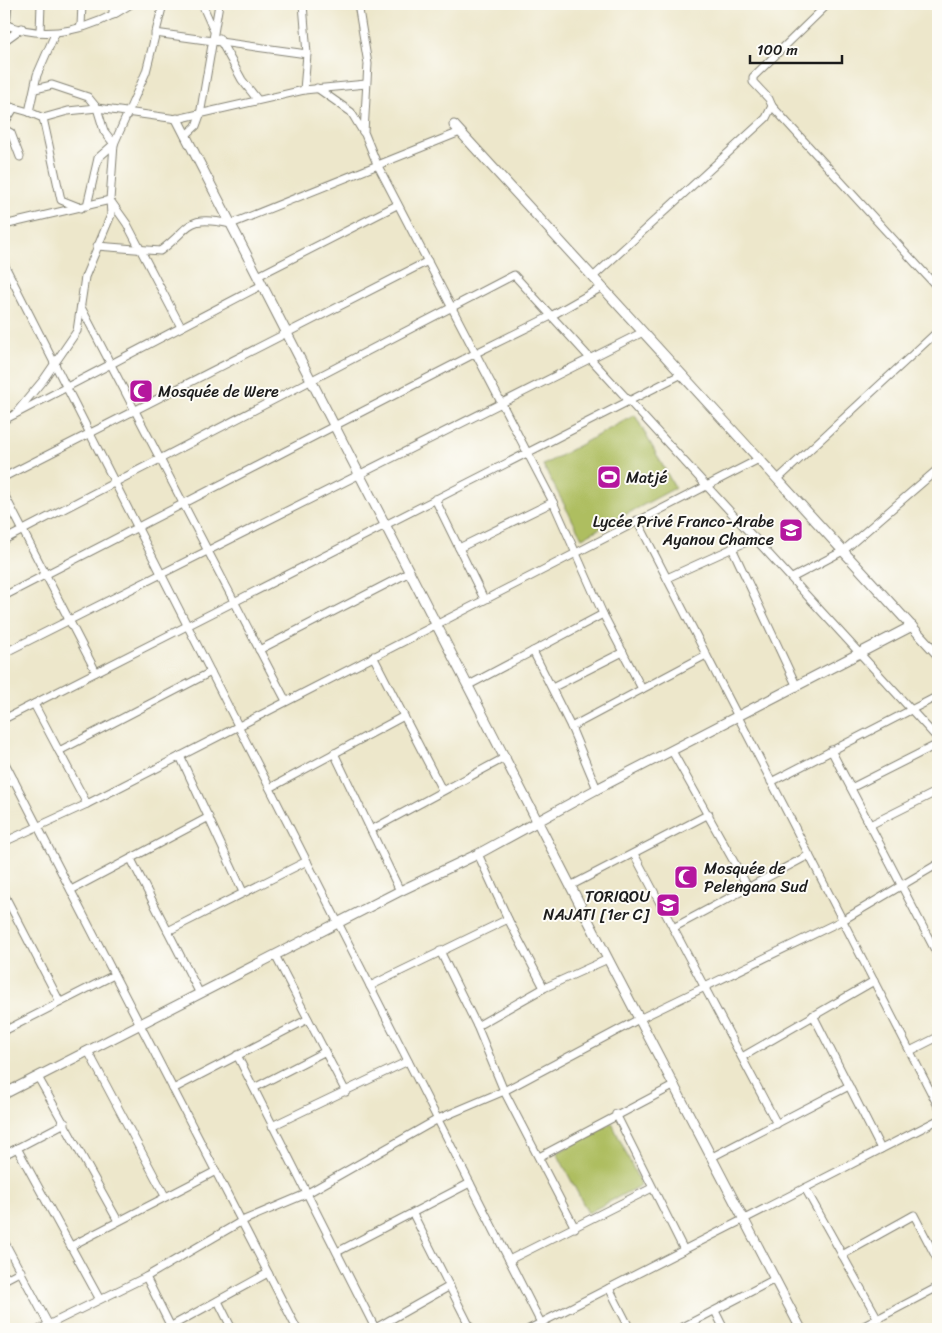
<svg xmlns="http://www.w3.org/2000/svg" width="942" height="1333" font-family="Sriracha,sans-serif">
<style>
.green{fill:#aebe60;stroke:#656d3e}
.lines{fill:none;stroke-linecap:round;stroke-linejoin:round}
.minor-casing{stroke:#848274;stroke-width:9}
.tertiary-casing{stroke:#848274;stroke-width:11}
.minor{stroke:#fff;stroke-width:7}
.tertiary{stroke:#fff;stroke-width:9}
.labels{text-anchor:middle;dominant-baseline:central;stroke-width:4;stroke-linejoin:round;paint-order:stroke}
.poi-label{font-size:16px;fill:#1c1c1c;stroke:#fdfcf7;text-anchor:start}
</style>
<rect width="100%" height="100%" fill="#fdfcf7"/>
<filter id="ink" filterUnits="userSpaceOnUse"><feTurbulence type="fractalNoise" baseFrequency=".02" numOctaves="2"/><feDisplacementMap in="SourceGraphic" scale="10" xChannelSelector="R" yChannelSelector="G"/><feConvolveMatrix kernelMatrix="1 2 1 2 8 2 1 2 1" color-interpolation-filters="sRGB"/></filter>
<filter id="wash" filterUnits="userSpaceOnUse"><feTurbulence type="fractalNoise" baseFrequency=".0096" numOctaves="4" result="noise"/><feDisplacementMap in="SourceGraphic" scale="20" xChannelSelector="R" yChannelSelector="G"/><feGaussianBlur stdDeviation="1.12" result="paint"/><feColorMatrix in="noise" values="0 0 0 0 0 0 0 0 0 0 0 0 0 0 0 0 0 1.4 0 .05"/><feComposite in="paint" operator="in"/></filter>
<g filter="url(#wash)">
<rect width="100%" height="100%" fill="#ede7cb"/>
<g class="green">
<path d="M 635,415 L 675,488 L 582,538 L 543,465 Z"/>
<path d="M 612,1123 L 641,1185 L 588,1213 L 557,1153 Z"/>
</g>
</g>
<g filter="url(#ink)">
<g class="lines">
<g class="minor-casing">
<g id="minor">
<path d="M 113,4 L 113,15"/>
<path d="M 163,4 L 146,72 L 114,144 L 110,200 L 127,224 L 181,327"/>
<path d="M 202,4 L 213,29"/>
<path d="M 303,4 L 307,54 L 304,90"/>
<path d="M 358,4 L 368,64 L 364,132 L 377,164 L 553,502 L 603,614 L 642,689"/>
<path d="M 4,24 C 47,42 94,29 131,4"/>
<path d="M 6,25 L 8,4"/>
<path d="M 81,26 L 82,4"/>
<path d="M 40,32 L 41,4"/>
<path d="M 155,33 L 307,54"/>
<path d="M 219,38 L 242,80 L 257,99"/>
<path d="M 4,41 L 22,28"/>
<path d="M 317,88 L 351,112 L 363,132"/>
<path d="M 35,89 L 52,85 L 88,97 L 97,108 L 104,131 L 114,144 L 98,158 L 87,206"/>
<path d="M 4,105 L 29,112 L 43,118 L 68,111 L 97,108 L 177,119 L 304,90 L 366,84"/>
<path d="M 772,106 L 938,288"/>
<path d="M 29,112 L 37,75 L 55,34"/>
<path d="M 43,118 L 61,200 L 81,208"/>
<path d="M 4,124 L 14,108"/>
<path d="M 4,129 L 11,133 L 20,157"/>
<path d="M 185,136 L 196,126 L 200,115 L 219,4"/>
<path d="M 4,225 L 110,200 L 111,215 L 85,277 L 77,331 L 44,379 L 15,414"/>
<path d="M 97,246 L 160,251 C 193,227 184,214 231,224 L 460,132"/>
<path d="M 4,264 L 544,1329"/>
<path d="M 258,276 L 397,205"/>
<path d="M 593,277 L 766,118 L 772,106 L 769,99 L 753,82 L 753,77 L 828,4"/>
<path d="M 82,309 L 286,701"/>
<path d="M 4,420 L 262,285"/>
<path d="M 4,477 L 428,261"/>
<path d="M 778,479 L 938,331"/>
<path d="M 4,494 L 96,672"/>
<path d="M 435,499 L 484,599"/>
<path d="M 637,520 L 938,1106"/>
<path d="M 4,540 L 514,275 L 938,739"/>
<path d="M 459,548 L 553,502"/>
<path d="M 732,548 L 797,687"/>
<path d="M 667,578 L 755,538"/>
<path d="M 792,578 L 843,551 L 938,469"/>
<path d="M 4,596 L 476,353 L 551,316 L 602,287"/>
<path d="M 259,650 L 410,572"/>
<path d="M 533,651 L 571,727 L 597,789"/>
<path d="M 4,653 L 643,332"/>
<path d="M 373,656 L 442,790"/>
<path d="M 469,685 L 603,614"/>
<path d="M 552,688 L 623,652"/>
<path d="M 34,704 L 87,804"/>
<path d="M 4,719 L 682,374"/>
<path d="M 571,727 L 706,655"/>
<path d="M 831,750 L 938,956"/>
<path d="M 59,751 L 211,672"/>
<path d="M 672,751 L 748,887"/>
<path d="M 334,753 L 400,891"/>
<path d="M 180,756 L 243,892"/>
<path d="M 4,761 L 297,1329"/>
<path d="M 771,782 L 938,696"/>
<path d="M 4,785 L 14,780"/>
<path d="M 270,788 L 404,716"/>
<path d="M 851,788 L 938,744"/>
<path d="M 870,825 L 938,791"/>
<path d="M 371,830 L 506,757"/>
<path d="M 4,842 L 87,804 L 239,726 L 759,459"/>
<path d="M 478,854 L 508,919 L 544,988"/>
<path d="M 634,854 L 777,1124"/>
<path d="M 131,859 L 200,994"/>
<path d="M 572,885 L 709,814"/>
<path d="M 71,890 L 209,817"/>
<path d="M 4,894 L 60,1002"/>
<path d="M 673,928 L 809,855"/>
<path d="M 168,931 L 307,861"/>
<path d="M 440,951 L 477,1026 L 504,1091 L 575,1228"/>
<path d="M 275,955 L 346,1092"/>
<path d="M 370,986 L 508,919"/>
<path d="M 813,1015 L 881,1149"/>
<path d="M 477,1026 L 544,988 L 608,959"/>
<path d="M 4,1031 L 114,975"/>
<path d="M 88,1051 L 165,1196"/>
<path d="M 910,1051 L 938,1037"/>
<path d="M 237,1055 L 375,1328"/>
<path d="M 742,1057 L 874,981"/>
<path d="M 38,1077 L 118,1221"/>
<path d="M 254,1088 L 324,1052"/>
<path d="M 173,1089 L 308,1019"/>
<path d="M 616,1114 L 684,1250"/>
<path d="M 272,1126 L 408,1061"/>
<path d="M 17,1148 L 99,1298"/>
<path d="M 4,1155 L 65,1123"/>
<path d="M 539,1157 L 675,1085"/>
<path d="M 712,1157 L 849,1086"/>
<path d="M 805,1188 L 878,1319"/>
<path d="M 413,1214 L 471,1329"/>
<path d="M 4,1241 L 51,1329"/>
<path d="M 71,1246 L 216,1171"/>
<path d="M 337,1252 L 470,1183"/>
<path d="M 842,1255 L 914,1215 L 938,1261"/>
<path d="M 509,1260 L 652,1188"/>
<path d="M 146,1277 L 172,1329"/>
<path d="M 4,1280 L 21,1271"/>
<path d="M 609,1288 L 630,1329"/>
<path d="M 218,1301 L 232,1329"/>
<path d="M 715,1311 L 724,1329"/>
<path d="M 40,1329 L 146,1277 L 242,1221 L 306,1194 L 438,1119 L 504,1091 L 641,1018 L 843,920 L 938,864"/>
<path d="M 166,1329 L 268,1273"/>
<path d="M 374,1329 L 450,1286"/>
<path d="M 529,1329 L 938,1120"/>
<path d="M 679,1329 L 775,1279"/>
<path d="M 858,1329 L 938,1287"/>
</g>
</g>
<g class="tertiary-casing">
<g id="tertiary">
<path d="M 177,119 L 608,959 L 801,1329"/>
<path d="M 454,125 L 938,655"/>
<path d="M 4,1094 L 400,891 L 478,854 L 597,789 L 912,626"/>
</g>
</g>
<use href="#minor" class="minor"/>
<use href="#tertiary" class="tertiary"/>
</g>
</g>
<defs>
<g id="mosque-square" transform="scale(1.25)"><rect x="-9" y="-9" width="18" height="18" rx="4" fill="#b5179e" stroke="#fdfcf7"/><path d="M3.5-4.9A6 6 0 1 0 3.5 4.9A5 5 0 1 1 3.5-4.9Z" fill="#fff"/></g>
<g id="stadium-square" transform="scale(1.25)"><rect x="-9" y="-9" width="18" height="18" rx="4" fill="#b5179e" stroke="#fdfcf7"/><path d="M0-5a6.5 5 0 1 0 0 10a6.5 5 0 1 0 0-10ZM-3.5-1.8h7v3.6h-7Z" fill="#fff"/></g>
<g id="school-square" transform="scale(1.25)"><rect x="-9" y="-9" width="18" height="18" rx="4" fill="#b5179e" stroke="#fdfcf7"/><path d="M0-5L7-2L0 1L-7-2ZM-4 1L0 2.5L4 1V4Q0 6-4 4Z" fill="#fff"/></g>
</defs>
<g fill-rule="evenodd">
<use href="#mosque-square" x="141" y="391"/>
<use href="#stadium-square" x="609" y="477"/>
<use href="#school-square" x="791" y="530"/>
<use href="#mosque-square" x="686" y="877"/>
<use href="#school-square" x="668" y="905"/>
</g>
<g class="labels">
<g class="poi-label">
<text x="158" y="391">Mosquée de Were</text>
<text x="626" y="477">Matjé</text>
<text x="774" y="521" text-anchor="end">Lycée Privé Franco-Arabe<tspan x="774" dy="18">Ayanou Chamce</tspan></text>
<text x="704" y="868">Mosquée de<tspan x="704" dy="18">Pelengana Sud</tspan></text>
<text x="650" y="896" text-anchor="end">TORIQOU<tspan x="650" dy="18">NAJATI [1er C]</tspan></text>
</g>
</g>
<rect width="942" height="1333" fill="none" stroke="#fdfcf7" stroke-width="20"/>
<path d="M750 55v8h92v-8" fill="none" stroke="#1c1c1c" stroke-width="2.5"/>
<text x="757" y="55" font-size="15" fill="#1c1c1c" stroke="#fdfcf7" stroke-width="4" paint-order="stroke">100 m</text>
</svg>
